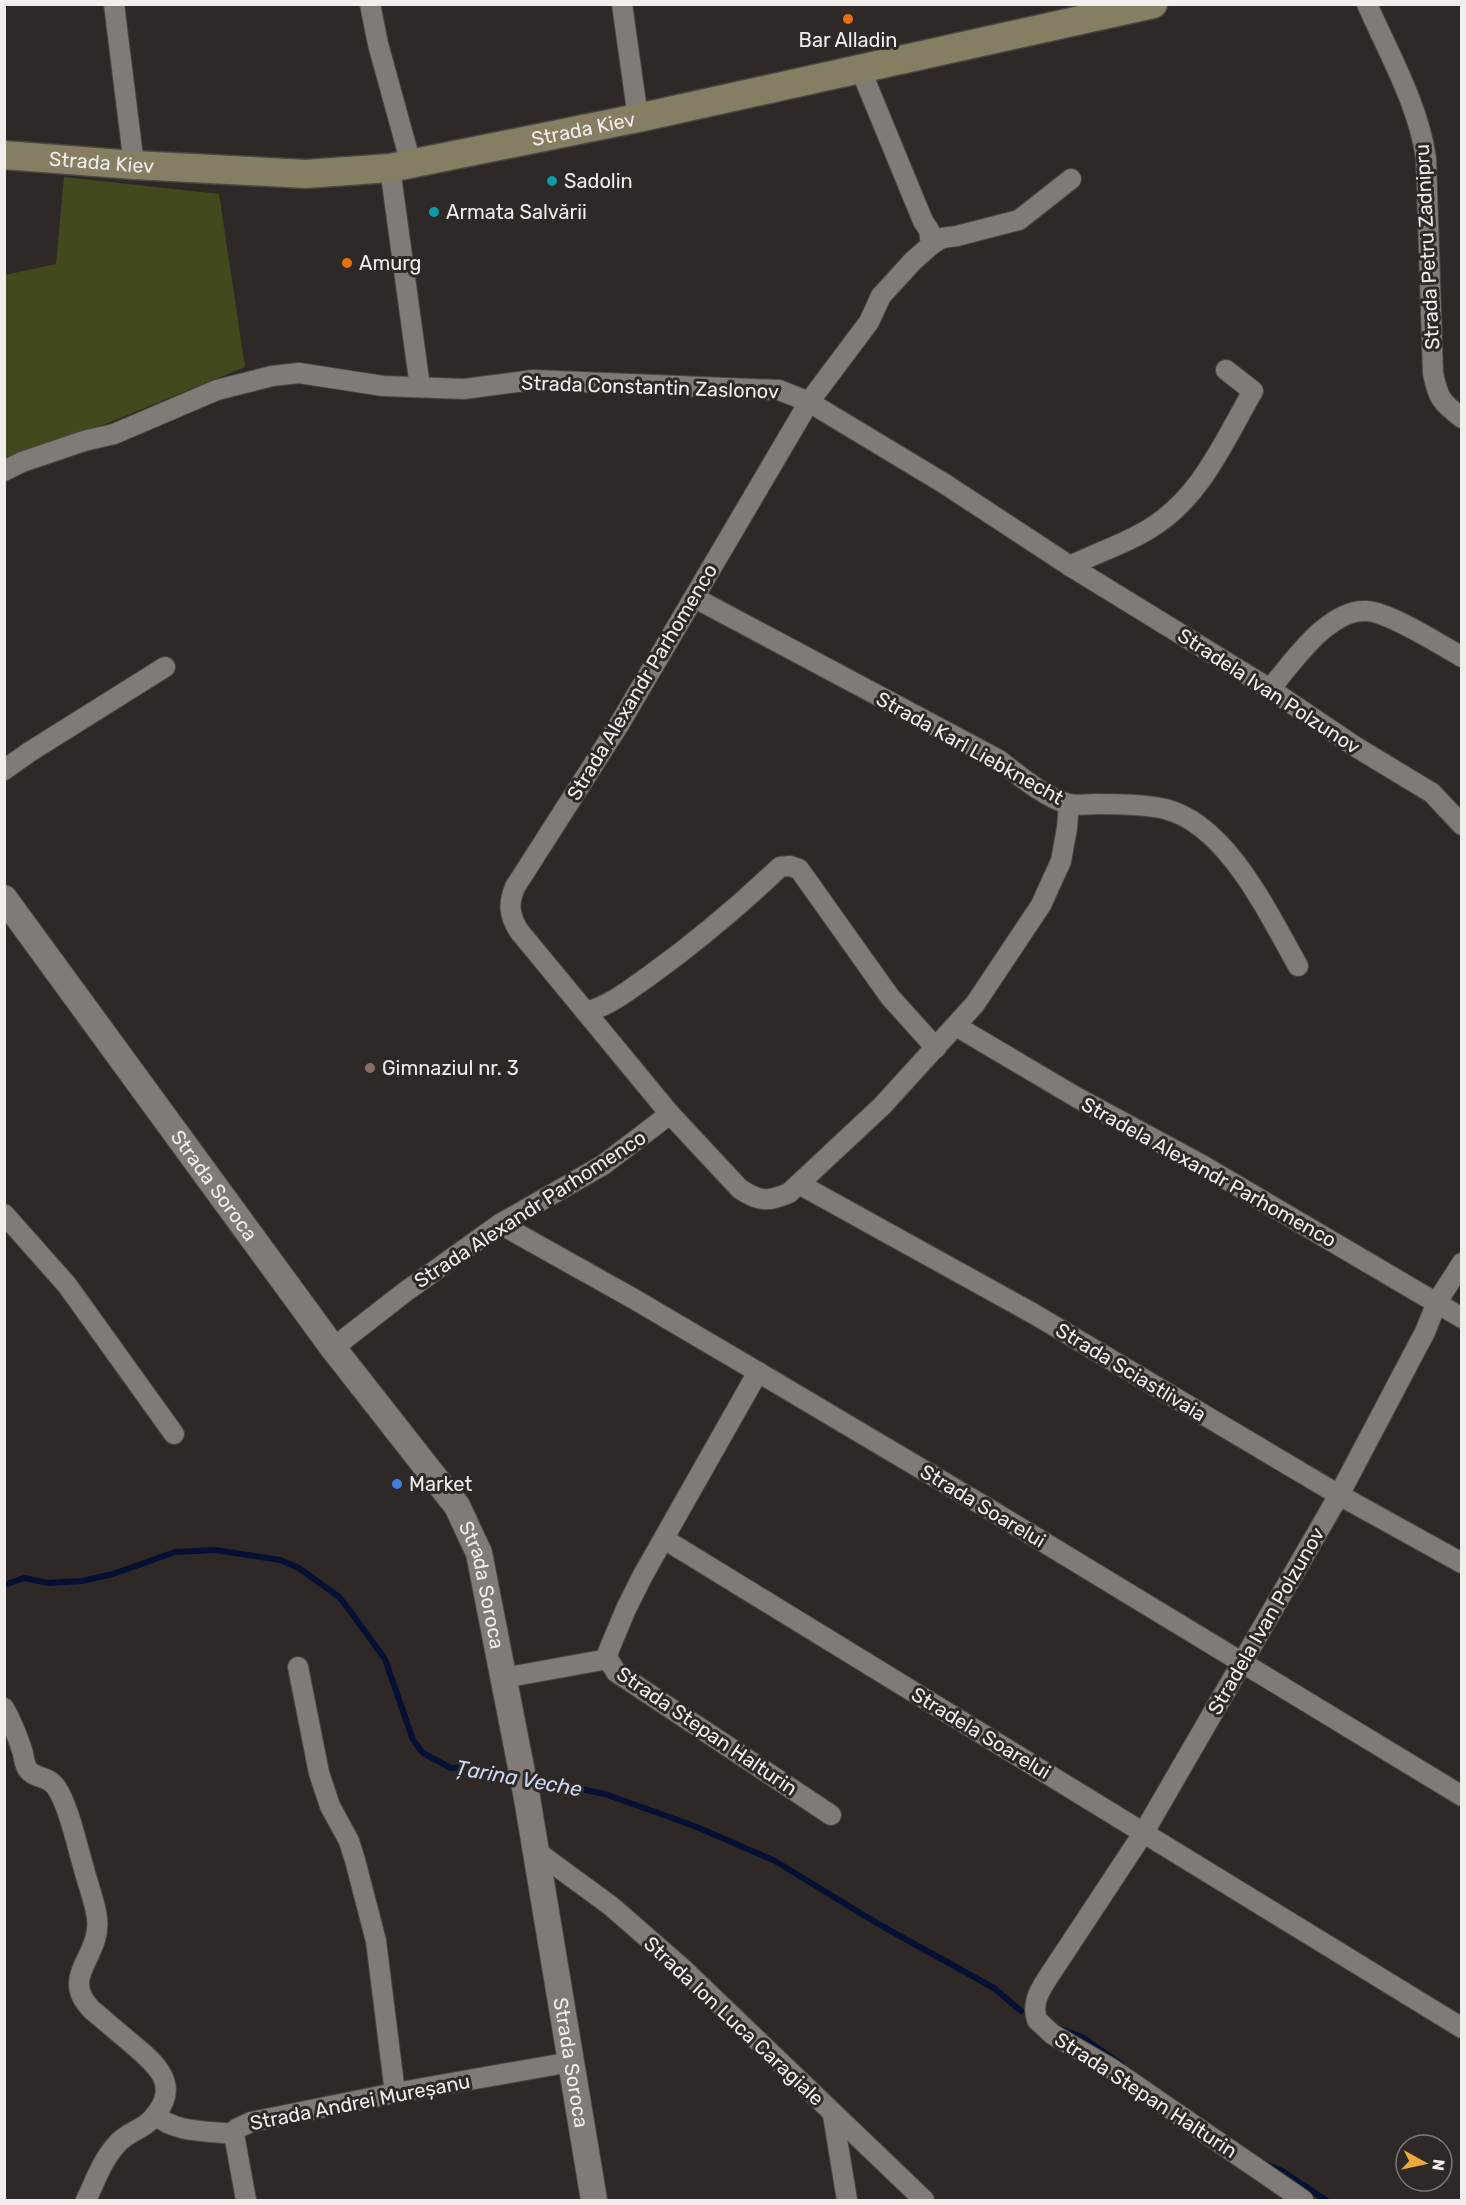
<svg xmlns="http://www.w3.org/2000/svg" width="1466" height="2205" font-family="Rubik,sans-serif">
<style>
.green{fill:#42491d}
.lines{fill:none;stroke-linecap:round;stroke-linejoin:round}
.stream{stroke:#041134;stroke-width:6}
.minor-casing{stroke:#4b4744;stroke-width:22}
.tertiary-casing{stroke:#4b4744;stroke-width:28}
.secondary-casing{stroke:#4b4744;stroke-width:31}
.minor{stroke:#807b76;stroke-width:20}
.tertiary{stroke:#807b76;stroke-width:26}
.secondary{stroke:#857e62;stroke-width:28}
.food-dot{fill:#e8710a;stroke:#2e2926;stroke-width:2}
.culture-dot{fill:#0f9aa8;stroke:#2e2926;stroke-width:2}
.education-dot{fill:#8d6e63;stroke:#2e2926;stroke-width:2}
.shop-dot{fill:#3f7fe0;stroke:#2e2926;stroke-width:2}
.labels{text-anchor:middle;dominant-baseline:central;stroke-width:6;stroke-linejoin:round;paint-order:stroke}
.poi-label{font-size:20px;fill:#f1eeec;stroke:#2e2926;text-anchor:start}
.street-label{font-size:20px;fill:#f1eeec;stroke:#2e2926}
.water-label{font-size:21px;font-style:italic;fill:#ccdaf5;stroke:#2e2926}
</style>
<rect width="100%" height="100%" fill="#2e2926"/>
<path class="green" d="M 64,177 L 219,194 L 245,367 L 5,465 L 5,275 L 56,264 Z"/>
<g class="lines">
<g class="stream">
<path d="M 4,1585 L 24,1578 L 48,1583 L 82,1581 L 113,1574 L 175,1552 L 215,1550 L 280,1560 L 299,1568 L 339,1597 L 350,1611 L 385,1659 L 413,1740 L 423,1753 L 451,1768 L 469,1767 L 517,1777"/>
<path d="M 530,1779 L 605,1794 L 697,1827 L 775,1861 L 880,1925 L 994,1988 L 1021,2011"/>
<path d="M 1063,2030 L 1082,2037 L 1121,2064"/>
<path d="M 1265,2164 L 1282,2171 L 1326,2200"/>
</g>
<g class="minor-casing">
<g id="minor">
<path d="M 114,4 L 134,165"/>
<path d="M 370,4 L 378,44 L 411,164"/>
<path d="M 622,4 L 638,118"/>
<path d="M 1367,4 C 1389,54 1418,104 1426,158 L 1433,373 C 1438,398 1441,402 1462,418"/>
<path d="M 860,68 L 923,221 L 929,230 L 931,245 L 913,261 L 881,296 L 869,322 L 809,402 L 620,723 L 515,887 C 508,904 509,915 519,931 L 670,1114 L 740,1189 C 760,1202 768,1202 789,1193 L 882,1106 L 975,1004 L 1041,905 L 1061,861 L 1067,828 L 1069,804"/>
<path d="M 390,168 L 420,387"/>
<path d="M 931,245 L 942,238 L 957,236 L 1019,220 L 1071,179"/>
<path d="M 4,471 L 22,462 L 84,441 L 114,434 L 217,390 L 272,376 L 299,373 L 383,386 L 464,389 L 533,380 L 779,390 L 809,402 L 945,484 L 1070,566 L 1270,689 L 1356,747 L 1432,793 L 1462,825"/>
<path d="M 1070,566 C 1096,553 1125,544 1149,529 C 1201,498 1224,441 1253,391 L 1226,370"/>
<path d="M 695,598 L 999,760 C 1017,774 1047,799 1069,804 C 1077,806 1088,804 1096,804 C 1117,804 1145,804 1165,809 C 1227,824 1269,915 1298,966"/>
<path d="M 1270,689 C 1292,663 1329,608 1367,611 C 1389,612 1441,645 1462,657"/>
<path d="M 4,770 L 31,751 L 165,667"/>
<path d="M 586,1012 C 611,1005 629,990 649,976 C 695,943 739,906 780,867 L 790,866 L 799,869 L 890,997 L 936,1048"/>
<path d="M 956,1026 L 1076,1097 L 1202,1165 L 1462,1318"/>
<path d="M 799,1184 L 1034,1314 L 1339,1495 L 1462,1563"/>
<path d="M 4,1214 L 67,1285 L 174,1434"/>
<path d="M 500,1224 L 634,1299 L 758,1372 L 989,1509 L 1462,1796"/>
<path d="M 333,1348 L 405,1292 L 500,1224 L 603,1165 L 670,1114"/>
<path d="M 758,1372 L 643,1575 L 626,1609 L 608,1652 L 608,1659 L 616,1672 L 831,1815"/>
<path d="M 664,1539 L 1462,2028"/>
<path d="M 298,1667 L 319,1773 L 330,1806 L 349,1841 L 355,1860 L 376,1941 L 395,2093"/>
<path d="M 503,1678 L 608,1659"/>
<path d="M 4,1708 C 12,1722 17,1735 22,1750 C 24,1756 24,1763 27,1768 C 33,1779 48,1775 56,1787 C 69,1806 77,1846 84,1869 C 88,1885 95,1902 97,1918 C 102,1957 58,1976 92,2010 C 103,2019 113,2028 124,2037 C 148,2058 183,2080 156,2114 C 144,2131 129,2130 117,2144 C 102,2160 95,2182 86,2200"/>
<path d="M 536,1851 L 611,1906 L 682,1968 L 924,2200"/>
<path d="M 156,2115 C 174,2133 210,2131 234,2134 L 236,2129 L 251,2122 L 395,2093 L 571,2062"/>
<path d="M 833,2115 L 847,2200"/>
<path d="M 234,2134 L 246,2200"/>
<path d="M 1303,2200 L 1112,2069 L 1052,2034 L 1037,2020 C 1032,2004 1038,1993 1047,1979 L 1144,1832 L 1302,1559 L 1339,1495 L 1425,1332 L 1437,1302 L 1462,1263"/>
</g>
</g>
<g class="tertiary-casing">
<g id="tertiary">
<path id="s1" d="M 4,898 L 333,1348 L 457,1506 L 479,1553 L 527,1798 L 594,2200"/>
</g>
</g>
<g class="secondary-casing">
<g id="secondary">
<path id="s2" d="M 4,155 L 134,165 L 306,174 L 390,168 L 638,118 L 1153,4"/>
</g>
</g>
<use href="#minor" class="minor"/>
<use href="#tertiary" class="tertiary"/>
<use href="#secondary" class="secondary"/>
</g>
<g class="food-dot">
<circle cx="848" cy="19" r="6"/>
<circle cx="347" cy="263" r="6"/>
</g>
<g class="culture-dot">
<circle cx="552" cy="181" r="6"/>
<circle cx="434" cy="212" r="6"/>
</g>
<circle class="education-dot" cx="370" cy="1068" r="6"/>
<circle class="shop-dot" cx="397" cy="1484" r="6"/>
<g class="labels">
<g class="poi-label">
<text x="848" y="40" text-anchor="middle">Bar Alladin</text>
<text x="564" y="181">Sadolin</text>
<text x="446" y="212">Armata Salvării</text>
<text x="359" y="263">Amurg</text>
<text x="382" y="1068">Gimnaziul nr. 3</text>
<text x="409" y="1484">Market</text>
</g>
<g class="street-label">
<text stroke="none"><textPath href="#s2" startOffset="584">Strada Kiev</textPath></text>
<text stroke="none"><textPath href="#s2" startOffset="98">Strada Kiev</textPath></text>
<text transform="translate(1427 247) rotate(-93)">Strada Petru Zadnipru</text>
<text transform="translate(650 387) rotate(2)">Strada Constantin Zaslonov</text>
<text transform="translate(642 682) rotate(-59)">Strada Alexandr Parhomenco</text>
<text transform="translate(1269 691) rotate(33)">Stradela Ivan Polzunov</text>
<text transform="translate(970 748) rotate(29)">Strada Karl Liebknecht</text>
<text transform="translate(1209 1172) rotate(29)">Stradela Alexandr Parhomenco</text>
<text stroke="none"><textPath href="#s1" startOffset="356">Strada Soroca</textPath></text>
<text transform="translate(530 1209) rotate(-33)">Strada Alexandr Parhomenco</text>
<text transform="translate(1131 1372) rotate(31)">Strada Sciastlivaia</text>
<text transform="translate(983 1506) rotate(31)">Strada Soarelui</text>
<text stroke="none"><textPath href="#s1" startOffset="842">Strada Soroca</textPath></text>
<text transform="translate(1266 1621) rotate(-60)">Stradela Ivan Polzunov</text>
<text transform="translate(707 1731) rotate(34)">Strada Stepan Halturin</text>
<text transform="translate(981 1733) rotate(31)">Stradela Soarelui</text>
<text transform="translate(734 2021) rotate(43)">Strada Ion Luca Caragiale</text>
<text stroke="none"><textPath href="#s1" startOffset="1328">Strada Soroca</textPath></text>
<text transform="translate(1146 2095) rotate(33)">Strada Stepan Halturin</text>
<text transform="translate(360 2102) rotate(-11)">Strada Andrei Mureșanu</text>
</g>
<g class="water-label">
<text transform="translate(519 1778) rotate(10)">Țarina Veche</text>
</g>
</g>
<rect width="1466" height="2205" fill="none" stroke="#f1eeec" stroke-width="12"/>
<g transform="translate(1424 2163) rotate(98)"><circle r="28" fill="#2e2926" stroke="#7c7875" stroke-width="1.5"/>
<path d="M0-4.5L10 22L0 15L-10 22Z" fill="#ebaa39"/>
<text y="-9" font-size="16" font-weight="bold" text-anchor="middle" fill="#f1eeec">N</text>
</g>
</svg>
